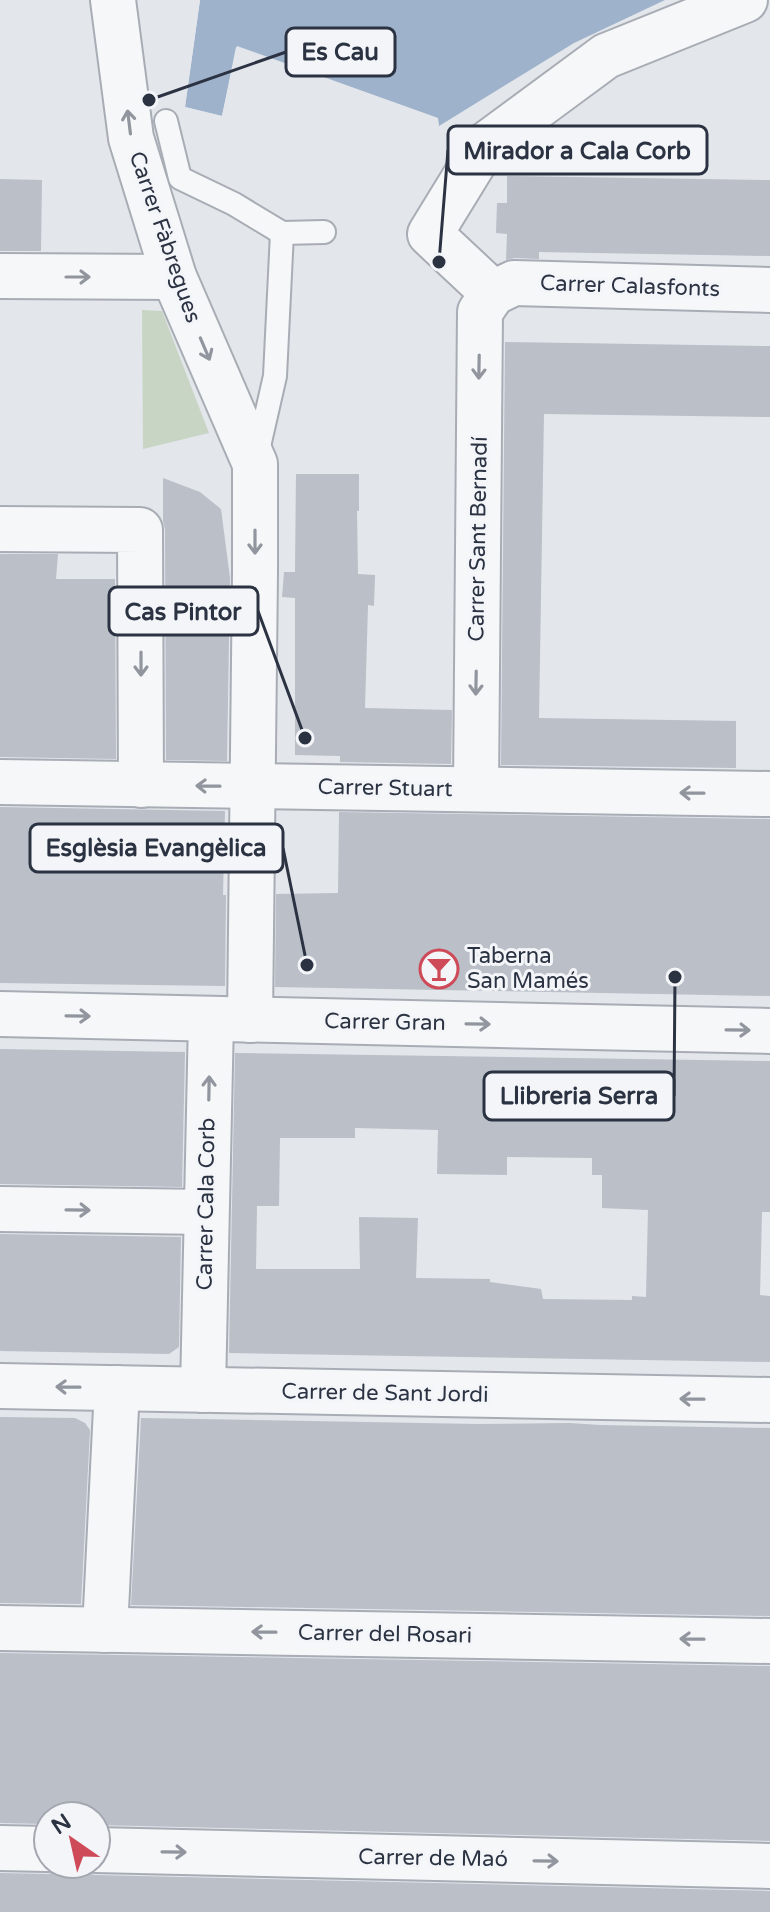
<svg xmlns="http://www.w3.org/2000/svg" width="770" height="1912" font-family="'Varela Round',sans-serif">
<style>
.green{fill:#c8d5c4}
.water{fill:#9eb2cb}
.pier{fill:#e3e6eb}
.building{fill:#babfc8;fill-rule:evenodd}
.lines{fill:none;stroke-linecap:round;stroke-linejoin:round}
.lane-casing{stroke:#a8adb5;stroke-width:26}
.street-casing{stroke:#a8adb5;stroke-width:48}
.lane{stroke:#f6f7f9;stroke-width:22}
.street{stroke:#f6f7f9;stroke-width:44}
.oneway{stroke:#90959e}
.labels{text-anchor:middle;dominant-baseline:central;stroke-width:6;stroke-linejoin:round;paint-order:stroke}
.street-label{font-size:22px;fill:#2b3343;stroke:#f3f5f8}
.poi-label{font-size:22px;fill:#2b3343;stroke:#f3f5f8;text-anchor:start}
.leader{fill:none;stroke:#2b3343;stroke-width:3}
.callout-dot{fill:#2b3343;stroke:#f3f5f8;stroke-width:3}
.callout{fill:#f3f5f8;stroke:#2b3343;stroke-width:3}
.callout-label{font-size:24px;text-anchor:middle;font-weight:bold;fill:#2b3343}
</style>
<rect width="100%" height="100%" fill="#e3e6eb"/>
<path class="green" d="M 142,310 L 162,311 L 209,433 L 143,449 Z"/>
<path class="water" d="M 200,0 L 665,0 L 574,43 L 439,126 L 437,118 L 236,47 L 222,116 L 185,107 Z"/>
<path class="pier" d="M 196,0 L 200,0 L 185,107 L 222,116 L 237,46 L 438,118 L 439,126 L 436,129 L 434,121 L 239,52 L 225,119 L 221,120 L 183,110 L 181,106 Z"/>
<g class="building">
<path d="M 507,176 L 770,180 L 770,256 L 539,252 L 539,259 L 515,258 L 506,260 L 507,234 L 496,233 L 497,203 L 507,203 Z"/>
<path d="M 0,179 L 42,180 L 41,251 L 0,251 Z"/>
<path d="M 505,342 L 770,346 L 770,417 L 544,414 L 539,718 L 736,721 L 736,768 L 501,765 Z"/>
<path d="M 296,474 L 359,474 L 359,511 L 357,511 L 358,574 L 375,575 L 374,606 L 368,605 L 365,708 L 452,710 L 451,764 L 340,762 L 340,756 L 295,755 L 295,598 L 282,597 L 284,572 L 295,572 Z"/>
<path d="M 163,478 L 200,492 L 221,509 L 230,578 L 227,761 L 166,760 L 165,530 L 163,521 Z"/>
<path d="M 0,554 L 58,554 L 56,579 L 115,579 L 116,759 L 0,757 Z"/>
<path d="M 0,807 L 225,811 L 223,895 L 226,895 L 225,986 L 0,983 Z"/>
<path d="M 339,812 L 770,819 L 770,996 L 275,987 L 276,894 L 338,893 Z"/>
<path d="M 0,1049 L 185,1052 L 182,1187 L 0,1184 Z"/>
<path d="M 235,1053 L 770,1061 L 770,1212 L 762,1212 L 760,1295 L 770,1296 L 770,1362 L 229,1353 ZM 355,1128 L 438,1130 L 437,1174 L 507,1175 L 507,1157 L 592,1158 L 592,1175 L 602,1175 L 602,1208 L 648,1210 L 646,1297 L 632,1296 L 632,1300 L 543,1299 L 541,1289 L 490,1282 L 490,1279 L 416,1278 L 418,1218 L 359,1217 L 360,1269 L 256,1269 L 257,1206 L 279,1206 L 280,1138 L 355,1138 Z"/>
<path d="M 0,1234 L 181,1237 L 179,1347 L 169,1354 L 0,1351 Z"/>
<path d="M 0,1417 L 75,1418 L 85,1423 L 90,1430 L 81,1604 L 0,1603 Z"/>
<path d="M 141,1418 L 477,1424 L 569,1423 L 600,1425 L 770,1428 L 770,1616 L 131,1605 Z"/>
<path d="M 0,1653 L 770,1666 L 770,1841 L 96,1825 L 96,1816 L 48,1816 L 48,1824 L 0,1823 Z"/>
<path d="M 67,1864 L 76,1864 L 84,1872 L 95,1875 L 770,1891 L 770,1912 L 0,1912 L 0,1873 L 48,1874 L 59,1871 Z"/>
</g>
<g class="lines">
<g class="lane-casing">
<g id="lane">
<path d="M 166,121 L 180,178 L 234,204 L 282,233"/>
<path d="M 282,233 L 324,232"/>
<path d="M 257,455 L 275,376 L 282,233"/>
</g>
</g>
<g class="street-casing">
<g id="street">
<path d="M 113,0 L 131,138 L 174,277 L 255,464 L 255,572 L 250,1020"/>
<path d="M 0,276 L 174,277"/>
<path d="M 493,293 L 430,234 L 484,146 L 606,56 L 745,0"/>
<path d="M 493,293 L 514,283 L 770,290"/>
<path d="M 0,529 L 140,530 L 141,785"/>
<path d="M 0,782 L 770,794"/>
<path d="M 476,789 L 480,312 L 493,293"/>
<path d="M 0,1014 L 770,1031"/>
<path d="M 0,1209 L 206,1212"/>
<path d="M 0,1386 L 770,1400"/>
<path d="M 203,1390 L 211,1019"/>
<path d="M 0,1628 L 770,1641"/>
<path d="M 105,1630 L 117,1388"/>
<path d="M 0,1848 L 48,1849"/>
<path d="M 96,1850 L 770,1866"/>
</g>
</g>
<use href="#lane" class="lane"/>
<use href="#street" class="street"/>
</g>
<defs><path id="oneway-shaft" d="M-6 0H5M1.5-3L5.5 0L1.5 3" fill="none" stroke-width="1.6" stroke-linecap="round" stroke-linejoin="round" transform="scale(2)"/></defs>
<g class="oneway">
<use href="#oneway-shaft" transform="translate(129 122) rotate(-97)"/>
<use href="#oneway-shaft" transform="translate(78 277)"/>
<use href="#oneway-shaft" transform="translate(205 349) rotate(67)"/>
<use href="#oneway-shaft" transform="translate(479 367) rotate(91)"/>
<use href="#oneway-shaft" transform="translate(255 542) rotate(90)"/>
<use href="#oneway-shaft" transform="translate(141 664) rotate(90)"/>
<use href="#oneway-shaft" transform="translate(476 683) rotate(91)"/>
<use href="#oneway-shaft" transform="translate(208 786) rotate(-179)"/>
<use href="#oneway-shaft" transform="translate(692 793) rotate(-179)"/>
<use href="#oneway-shaft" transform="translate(78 1016) rotate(1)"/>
<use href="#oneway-shaft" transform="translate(478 1024) rotate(1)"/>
<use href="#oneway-shaft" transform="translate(738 1030) rotate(1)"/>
<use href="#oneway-shaft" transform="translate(209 1088) rotate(-89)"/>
<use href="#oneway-shaft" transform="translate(78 1210) rotate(1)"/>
<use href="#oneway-shaft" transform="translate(68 1387) rotate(-179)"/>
<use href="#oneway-shaft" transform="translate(692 1399) rotate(-179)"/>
<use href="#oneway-shaft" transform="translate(264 1632) rotate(-179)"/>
<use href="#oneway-shaft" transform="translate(692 1639) rotate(-179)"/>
<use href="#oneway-shaft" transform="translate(174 1852) rotate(1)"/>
<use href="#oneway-shaft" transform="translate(546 1861) rotate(1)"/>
</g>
<defs>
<g id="bar-ring" transform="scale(2)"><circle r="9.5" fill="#f3f5f8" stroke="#ce4a59" stroke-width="1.5"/><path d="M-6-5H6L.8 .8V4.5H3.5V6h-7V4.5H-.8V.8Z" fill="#ce4a59"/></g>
</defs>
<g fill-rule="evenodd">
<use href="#bar-ring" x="439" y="969"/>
</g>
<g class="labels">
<g class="street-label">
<text transform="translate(165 237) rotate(71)">Carrer Fàbregues</text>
<text transform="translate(630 286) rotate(2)">Carrer Calasfonts</text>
<text transform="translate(478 539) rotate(-89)">Carrer Sant Bernadí</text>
<text transform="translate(385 788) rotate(1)">Carrer Stuart</text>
<text transform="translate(385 1022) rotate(1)">Carrer Gran</text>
<text transform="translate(206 1204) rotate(-89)">Carrer Cala Corb</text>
<text transform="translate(385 1393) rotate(1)">Carrer de Sant Jordi</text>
<text transform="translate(385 1634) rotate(1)">Carrer del Rosari</text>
<text transform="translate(433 1858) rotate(1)">Carrer de Maó</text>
</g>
<g class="poi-label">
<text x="467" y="956">Taberna<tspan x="467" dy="25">San Mamés</tspan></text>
</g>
</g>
<path class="leader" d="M149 100L286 52M439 262L448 150M305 738L258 611M307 965L283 848M675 977L674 1096"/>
<g class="callout-dot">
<circle cx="149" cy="100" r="8"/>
<circle cx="439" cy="262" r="8"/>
<circle cx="305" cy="738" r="8"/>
<circle cx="307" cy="965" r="8"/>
<circle cx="675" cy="977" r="8"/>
</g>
<g class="callout">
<rect x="286" y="28" width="109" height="48" rx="8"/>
<rect x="448" y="126" width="259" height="48" rx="8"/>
<rect x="109" y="587" width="149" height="48" rx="8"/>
<rect x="30" y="824" width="253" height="48" rx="8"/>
<rect x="484" y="1072" width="190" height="48" rx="8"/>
</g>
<g class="callout-label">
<text x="340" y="60">Es Cau</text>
<text x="577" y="159">Mirador a Cala Corb</text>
<text x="183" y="620">Cas Pintor</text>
<text x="156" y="856">Esglèsia Evangèlica</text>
<text x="579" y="1104">Llibreria Serra</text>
</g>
<g transform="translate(72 1840) rotate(326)"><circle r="38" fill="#f3f5f8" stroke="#a3a7b0" stroke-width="2"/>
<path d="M0-6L14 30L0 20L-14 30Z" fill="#ce4a59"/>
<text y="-12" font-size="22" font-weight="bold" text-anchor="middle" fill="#2b3343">N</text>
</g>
</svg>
